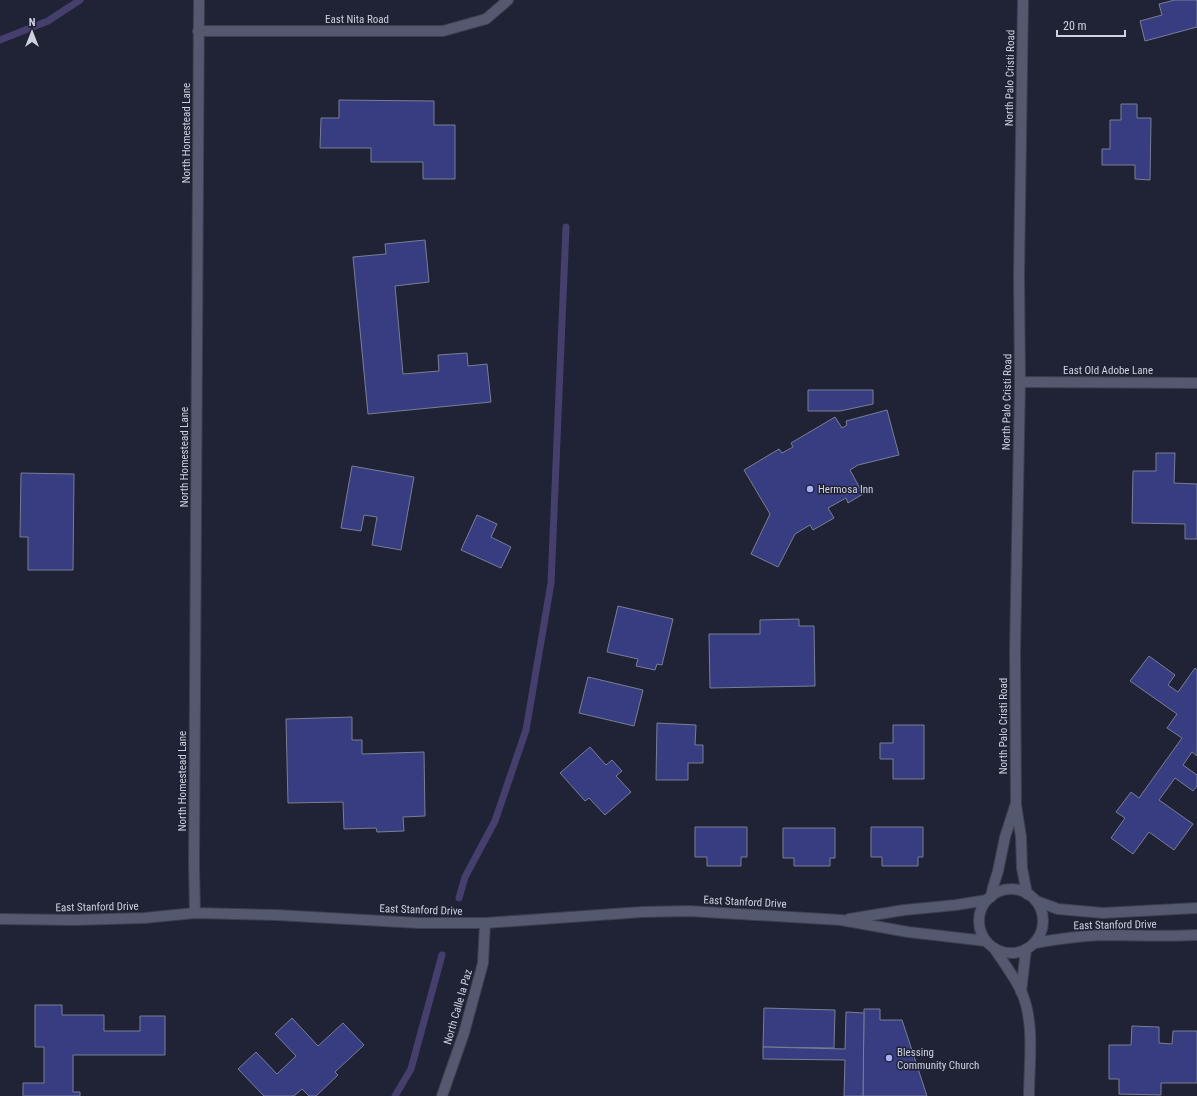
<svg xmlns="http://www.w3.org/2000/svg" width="1197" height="1096" font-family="'Roboto Condensed',sans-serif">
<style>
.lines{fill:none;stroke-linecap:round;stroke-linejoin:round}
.stream{stroke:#443f6d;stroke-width:7}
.building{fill:#373d80;stroke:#797e95}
.street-casing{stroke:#3d3f4f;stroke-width:12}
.secondary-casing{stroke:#3d3f4f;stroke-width:12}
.street{stroke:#55596f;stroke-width:10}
.secondary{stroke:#55596f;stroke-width:10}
.poi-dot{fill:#a5b1fc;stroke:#202336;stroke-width:1.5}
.labels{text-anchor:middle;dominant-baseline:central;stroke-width:3;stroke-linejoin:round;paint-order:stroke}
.street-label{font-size:11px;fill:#ced1de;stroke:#202336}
.poi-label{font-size:11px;fill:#ced1de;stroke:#202336;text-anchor:start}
</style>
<rect width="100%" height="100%" fill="#202336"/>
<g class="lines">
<g class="stream">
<path d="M 0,40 L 48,21 L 80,0"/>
<path d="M 459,898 L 465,877 L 495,821 L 526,730 L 551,583 L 566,227"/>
<path d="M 395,1096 L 411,1069 L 442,955"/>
</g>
</g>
<g class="building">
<path d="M 1175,0 L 1197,0 L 1197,27 L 1145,41 L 1140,21 L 1162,15 L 1159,4 Z"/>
<path d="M 339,100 L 434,101 L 434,125 L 455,125 L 455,179 L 423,179 L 423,162 L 371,162 L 371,148 L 320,148 L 321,118 L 339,118 Z"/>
<path d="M 1121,104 L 1137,104 L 1137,118 L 1151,118 L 1150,180 L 1135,179 L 1135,165 L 1102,165 L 1102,149 L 1110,149 L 1110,120 L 1121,120 Z"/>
<path d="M 425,240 L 429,282 L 395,286 L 403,374 L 439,371 L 438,355 L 467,353 L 468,366 L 487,364 L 491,402 L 368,414 L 353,257 L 386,254 L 385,244 Z"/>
<path d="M 808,390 L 873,390 L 873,404 L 840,411 L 808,411 Z"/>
<path d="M 887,410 L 899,455 L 858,465 L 850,470 L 863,494 L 848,503 L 846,498 L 828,508 L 834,518 L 813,530 L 810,525 L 795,534 L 778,567 L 751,554 L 770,514 L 744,470 L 779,449 L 782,453 L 793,447 L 791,443 L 835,417 L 842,428 L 847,425 L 846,421 Z"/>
<path d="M 1156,453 L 1175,453 L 1174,483 L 1197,484 L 1197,539 L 1185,539 L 1185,524 L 1132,523 L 1133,471 L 1156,471 Z"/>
<path d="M 352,466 L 414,477 L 401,550 L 372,545 L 377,517 L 364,515 L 361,531 L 341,528 Z"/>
<path d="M 21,473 L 74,474 L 73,570 L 28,570 L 28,537 L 20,537 Z"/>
<path d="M 477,515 L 497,524 L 491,537 L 511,547 L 501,568 L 461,550 Z"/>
<path d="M 618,606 L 673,619 L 662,665 L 657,664 L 655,670 L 636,666 L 638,659 L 607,652 Z"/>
<path d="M 799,619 L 799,626 L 814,626 L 815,686 L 710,688 L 709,634 L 760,634 L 760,620 Z"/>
<path d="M 1149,656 L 1175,675 L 1168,685 L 1178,692 L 1195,668 L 1197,670 L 1197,756 L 1192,752 L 1183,765 L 1197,775 L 1197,786 L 1193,791 L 1175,778 L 1159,800 L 1193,824 L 1174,850 L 1149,832 L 1133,854 L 1111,838 L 1125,818 L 1116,812 L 1131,792 L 1139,798 L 1182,738 L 1167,728 L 1177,714 L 1130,681 Z"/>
<path d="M 588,677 L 643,690 L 634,726 L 579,713 Z"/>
<path d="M 352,717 L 352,740 L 362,740 L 362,754 L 424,752 L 425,816 L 403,817 L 404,831 L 377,832 L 376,828 L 344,829 L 343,802 L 288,803 L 286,719 Z"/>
<path d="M 657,723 L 696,725 L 695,745 L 703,745 L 703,763 L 688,763 L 688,780 L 656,780 Z"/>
<path d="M 893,725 L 924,725 L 924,779 L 893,779 L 893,759 L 880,759 L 880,743 L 893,743 Z"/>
<path d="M 590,747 L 606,765 L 612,760 L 622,771 L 616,776 L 631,792 L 605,815 L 589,798 L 585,801 L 560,773 Z"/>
<path d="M 695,827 L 747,827 L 747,857 L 741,857 L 741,866 L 707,866 L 707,857 L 695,857 Z"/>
<path d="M 871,827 L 923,827 L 923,857 L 918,857 L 918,866 L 882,866 L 882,857 L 871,857 Z"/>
<path d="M 783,828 L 835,828 L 835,858 L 830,858 L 830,866 L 794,866 L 794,858 L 783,858 Z"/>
<path d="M 35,1005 L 62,1005 L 62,1015 L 104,1015 L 104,1031 L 140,1031 L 140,1016 L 165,1016 L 165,1055 L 73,1055 L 73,1092 L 80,1092 L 80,1096 L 23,1096 L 23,1083 L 44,1083 L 44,1047 L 35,1047 Z"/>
<path d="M 764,1008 L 835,1010 L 834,1048 L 763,1047 Z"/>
<path d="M 864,1009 L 880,1009 L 880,1020 L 902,1020 L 927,1096 L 863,1096 Z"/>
<path d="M 846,1012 L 864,1013 L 863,1096 L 844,1096 L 845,1060 L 763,1059 L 763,1047 L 845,1049 Z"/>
<path d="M 292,1018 L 318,1046 L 343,1023 L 364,1045 L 335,1072 L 338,1075 L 316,1096 L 309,1096 L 302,1089 L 294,1096 L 264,1096 L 238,1069 L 256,1052 L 277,1074 L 296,1056 L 275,1034 Z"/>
<path d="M 1132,1026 L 1159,1027 L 1159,1043 L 1172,1044 L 1173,1031 L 1197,1031 L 1197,1083 L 1161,1083 L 1161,1095 L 1119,1094 L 1119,1079 L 1109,1079 L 1109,1045 L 1131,1045 Z"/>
</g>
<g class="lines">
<g class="street-casing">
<g id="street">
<path d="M 198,31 L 443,31 L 486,19 L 508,0"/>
<path d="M 1020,382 L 1197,383"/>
<path d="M 195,913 L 194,865 L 199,0"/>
<path d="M 442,1096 L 464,1033 L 483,963 L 485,923"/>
</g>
</g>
<g class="secondary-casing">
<g id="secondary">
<path d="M 1023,0 L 1019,275 L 1020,382 L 1015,652 L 1016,805 L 1021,837 L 1022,868 L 1027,894"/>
<circle cx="1011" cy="921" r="32"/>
<path d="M 991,897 L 993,887 L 998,871 L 1005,837 L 1015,806"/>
<path d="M 1036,901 L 1058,909 L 1103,913 L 1197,908"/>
<path d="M 0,919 L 74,920 L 144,918 L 195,913 L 276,915 L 419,923 L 485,923 L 642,912 L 688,911 L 841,920 L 908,932 L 986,941"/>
<path d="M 849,919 L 904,910 L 956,905 L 987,900"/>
<path d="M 1035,943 C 1057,939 1080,936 1102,935 C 1134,935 1165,937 1197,935"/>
<path d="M 994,948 C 1003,962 1016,979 1022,993 C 1035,1024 1029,1063 1029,1096"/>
<path d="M 1021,992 L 1026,949"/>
</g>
</g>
<use href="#street" class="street"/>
<use href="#secondary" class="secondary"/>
</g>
<g class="poi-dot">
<circle cx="810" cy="489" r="4"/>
<circle cx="889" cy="1058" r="4"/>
</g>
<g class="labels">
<g class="street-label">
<text x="357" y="19">East Nita Road</text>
<text transform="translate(1010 78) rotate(-89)">North Palo Cristi Road</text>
<text transform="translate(186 133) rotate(-90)">North Homestead Lane</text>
<text x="1108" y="370">East Old Adobe Lane</text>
<text transform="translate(1007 402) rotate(-89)">North Palo Cristi Road</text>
<text transform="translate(184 457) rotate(-90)">North Homestead Lane</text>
<text transform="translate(1003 726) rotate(-90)">North Palo Cristi Road</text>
<text transform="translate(182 781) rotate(-90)">North Homestead Lane</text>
<text transform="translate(745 902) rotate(3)">East Stanford Drive</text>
<text transform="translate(97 907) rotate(-1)">East Stanford Drive</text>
<text transform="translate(421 910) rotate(2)">East Stanford Drive</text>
<text transform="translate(1115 925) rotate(-1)">East Stanford Drive</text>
<text transform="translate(458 1007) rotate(-74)">North Calle la Paz</text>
</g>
<g class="poi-label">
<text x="818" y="489">Hermosa Inn</text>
<text x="897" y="1052">Blessing<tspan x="897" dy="13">Community Church</tspan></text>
</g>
</g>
<g transform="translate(32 32)" stroke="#202336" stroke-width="3" paint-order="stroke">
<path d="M0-3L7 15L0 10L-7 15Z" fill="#ced1de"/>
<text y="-6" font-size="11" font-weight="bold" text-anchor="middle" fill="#ced1de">N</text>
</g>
<path d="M1057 30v6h68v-6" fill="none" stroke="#ced1de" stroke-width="2"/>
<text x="1063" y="30" font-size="12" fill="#ced1de" stroke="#202336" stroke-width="3" paint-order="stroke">20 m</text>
</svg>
